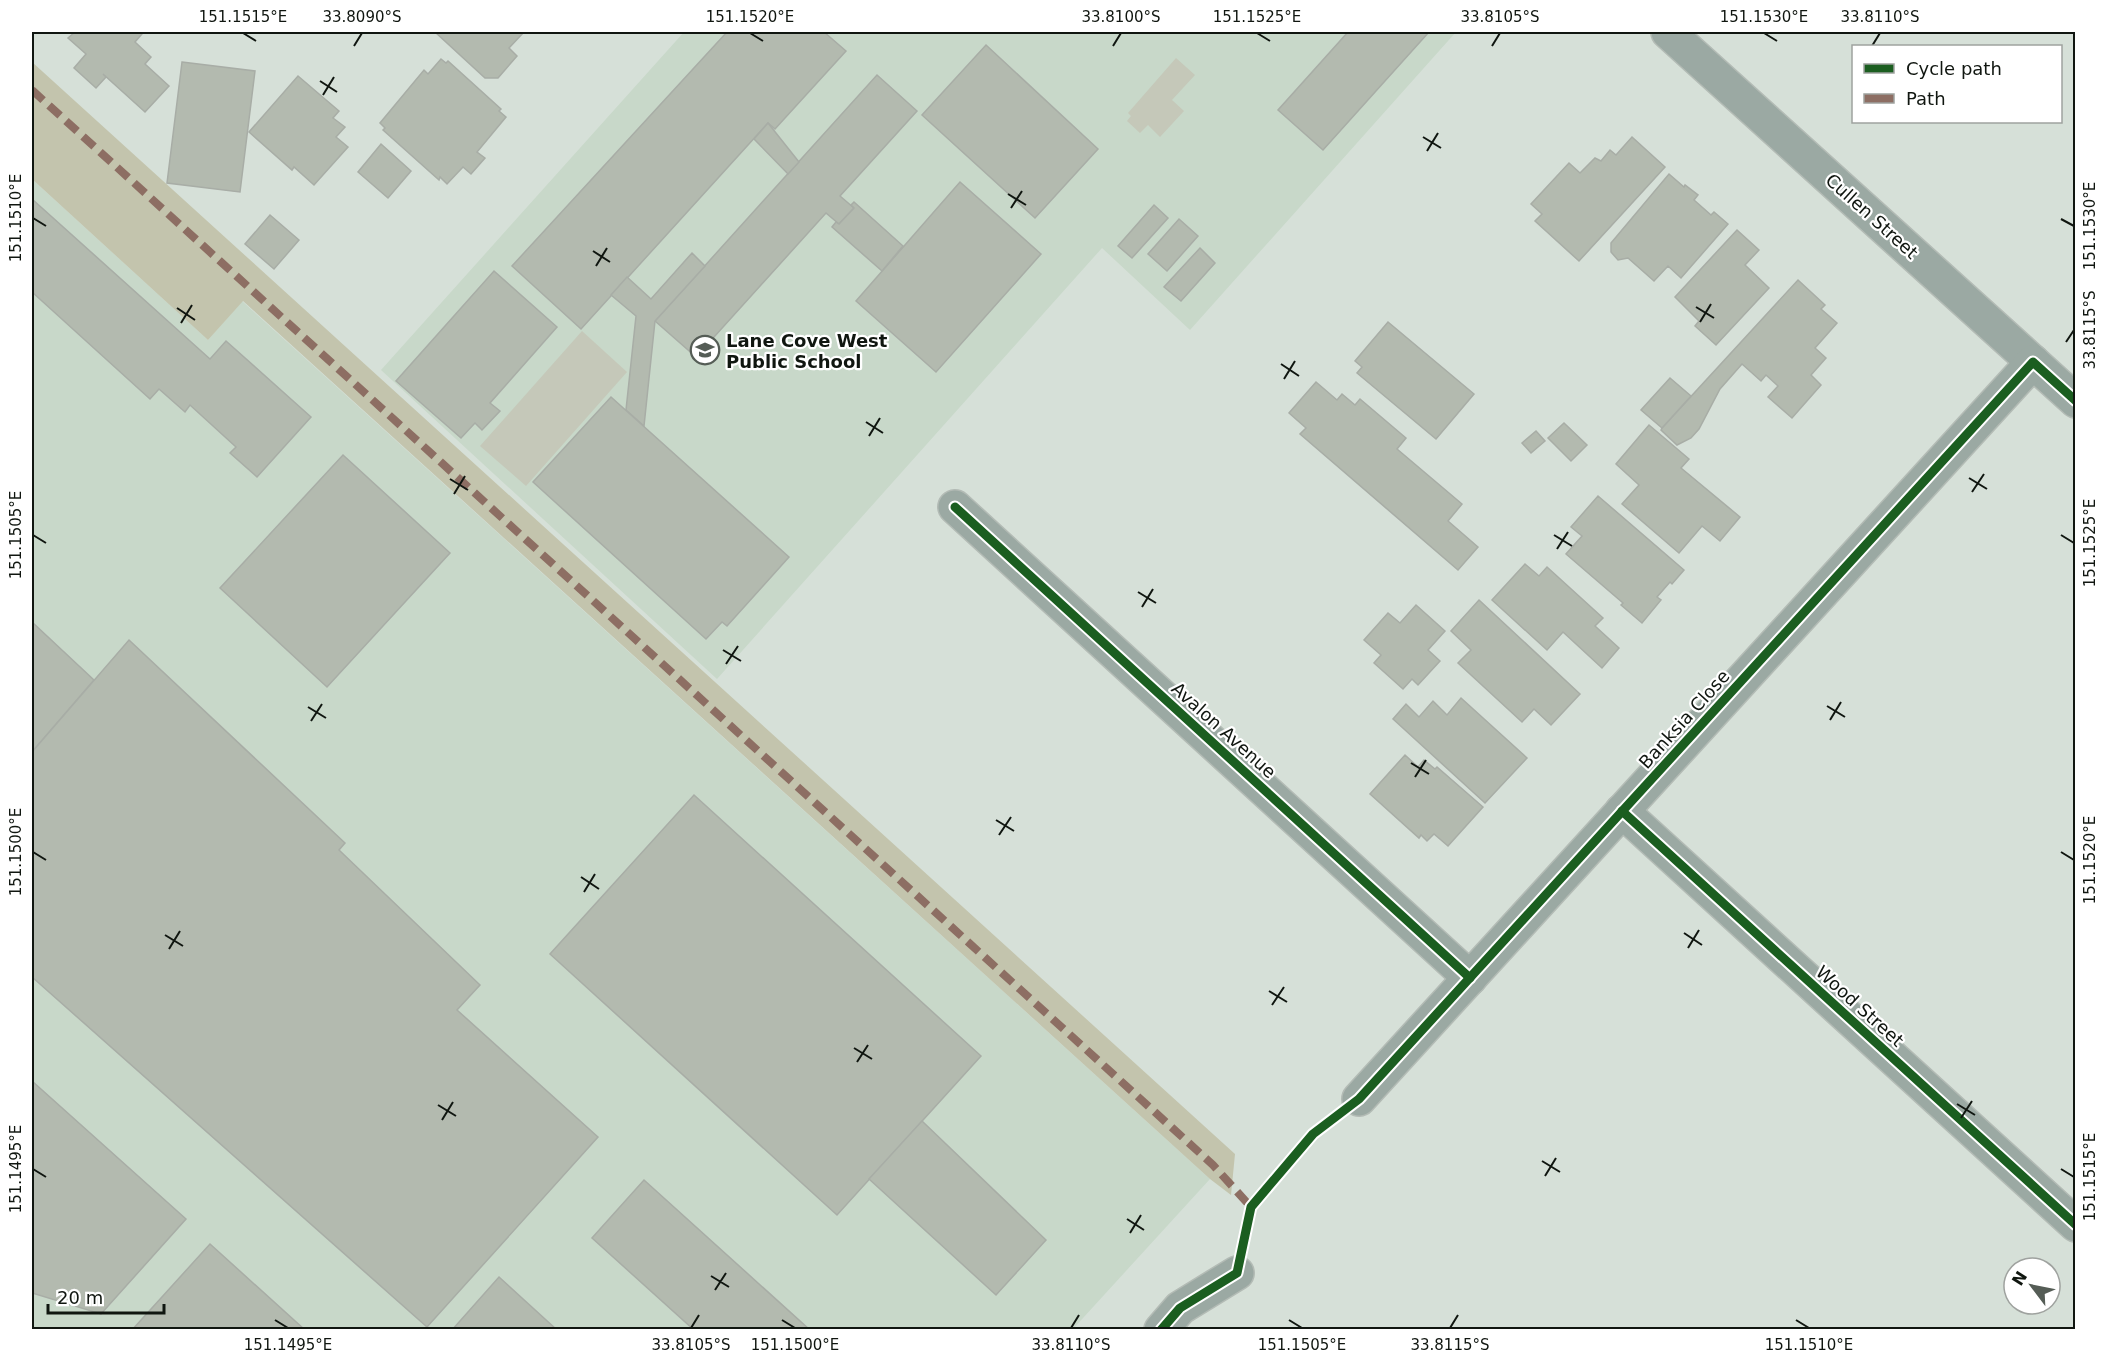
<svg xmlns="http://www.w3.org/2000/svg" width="2107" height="1361" font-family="'DejaVu Sans',sans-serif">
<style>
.built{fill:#c8d8c9}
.green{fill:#c5c8b9}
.forest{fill:#c3c4ad}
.building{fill:#b3baaf;stroke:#a8ada6;stroke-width:1.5}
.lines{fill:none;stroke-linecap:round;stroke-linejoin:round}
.minor-casing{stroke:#b3bbb5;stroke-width:36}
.minor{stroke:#9ba9a3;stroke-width:33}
.quiet{stroke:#8d6e63;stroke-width:8;stroke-dasharray:15 8;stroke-linecap:butt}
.cycleway-casing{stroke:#fff;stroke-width:13}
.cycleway{stroke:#1b5e20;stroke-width:9}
.ticks{fill:none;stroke:#101610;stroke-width:2}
.labels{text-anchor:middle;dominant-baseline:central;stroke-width:4.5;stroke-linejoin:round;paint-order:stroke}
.street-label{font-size:18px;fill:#101610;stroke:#fff}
.poi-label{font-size:18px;font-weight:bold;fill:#101610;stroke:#fff;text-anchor:start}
.neatline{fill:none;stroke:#101610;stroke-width:2}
.ticks-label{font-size:15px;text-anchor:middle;fill:#101610}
</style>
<rect width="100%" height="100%" fill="#d6e0d8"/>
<g class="built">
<path d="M 684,32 L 1456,32 L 1190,330 L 1102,248 L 717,679 L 381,370 Z"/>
<path d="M 32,179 L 208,340 L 242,301 L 1210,1179 L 1073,1329 L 32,1329 Z"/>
</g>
<g class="green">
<path d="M 1176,58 L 1195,75 L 1172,100 L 1184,111 L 1160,137 L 1148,125 L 1140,133 L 1127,121 L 1131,116 L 1128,113 Z"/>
<path d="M 582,331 L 627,372 L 526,486 L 480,446 Z"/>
</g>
<path class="forest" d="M 32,62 L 1235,1154 L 1231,1195 L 1210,1179 L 243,301 L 208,340 L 32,179 Z"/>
<g class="building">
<path d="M 75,32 L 139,32 L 142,34 L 135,42 L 151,57 L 145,64 L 169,86 L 145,112 L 103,74 L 106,77 L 96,88 L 74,68 L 86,54 L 68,38 Z"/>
<path d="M 435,32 L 524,32 L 509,48 L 517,56 L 498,78 L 485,78 Z"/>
<path d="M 727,32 L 824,32 L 846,51 L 775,129 L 768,123 L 581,329 L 512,266 Z"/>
<path d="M 1348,32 L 1429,32 L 1323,150 L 1278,110 Z"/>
<path d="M 986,45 L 1098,149 L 1035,218 L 922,115 Z"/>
<path d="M 441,59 L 446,63 L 448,61 L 501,109 L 499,111 L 506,117 L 477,152 L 485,158 L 471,174 L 463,167 L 447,184 L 440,177 L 439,180 L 383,130 L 385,128 L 380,123 L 424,70 L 428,74 Z"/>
<path d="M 182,62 L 255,71 L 240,192 L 167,183 Z"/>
<path d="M 877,75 L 917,111 L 840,196 L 854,208 L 839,224 L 826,213 L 696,357 L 655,321 Z"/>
<path d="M 298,76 L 339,111 L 333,118 L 345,127 L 336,137 L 348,147 L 314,185 L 294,167 L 292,170 L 249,132 Z"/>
<path d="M 768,123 L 799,162 L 788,174 L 754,139 Z"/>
<path d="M 1632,137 L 1665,167 L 1579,261 L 1535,221 L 1542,214 L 1531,204 L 1569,163 L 1580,173 L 1595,158 L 1601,161 L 1610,150 L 1616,155 Z"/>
<path d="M 381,144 L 411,171 L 388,198 L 358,172 Z"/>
<path d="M 1669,174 L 1684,187 L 1685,185 L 1698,195 L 1694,200 L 1711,215 L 1714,212 L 1728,224 L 1681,278 L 1668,266 L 1654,281 L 1628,258 L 1618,260 L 1611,252 L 1611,243 Z"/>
<path d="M 960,182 L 1041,254 L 936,372 L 856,301 Z"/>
<path d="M 32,199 L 210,359 L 226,341 L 311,417 L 257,477 L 230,453 L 236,447 L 190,405 L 185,412 L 159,389 L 150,399 L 32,292 Z"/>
<path d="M 854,202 L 903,246 L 882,271 L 832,227 L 836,222 L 839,224 L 854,208 L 851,205 Z"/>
<path d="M 1154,205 L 1168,218 L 1132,258 L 1118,246 Z"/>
<path d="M 270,215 L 299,240 L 274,269 L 245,244 Z"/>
<path d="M 1179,219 L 1198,236 L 1167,271 L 1148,254 Z"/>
<path d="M 1737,230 L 1759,250 L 1745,265 L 1769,288 L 1716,345 L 1695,326 L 1699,321 L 1675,297 Z"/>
<path d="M 1200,248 L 1215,263 L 1181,301 L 1164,287 Z"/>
<path d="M 692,253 L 705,266 L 655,321 L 644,426 L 626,410 L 636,316 L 611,295 L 627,277 L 651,299 Z"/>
<path d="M 494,271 L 557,327 L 490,403 L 500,411 L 482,430 L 475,423 L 461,438 L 396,381 Z"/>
<path d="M 1798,280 L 1825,305 L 1821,309 L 1837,323 L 1815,348 L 1826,358 L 1811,375 L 1821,385 L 1792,418 L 1768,397 L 1778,386 L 1766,375 L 1761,381 L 1742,364 L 1720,389 L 1699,429 L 1691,438 L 1677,445 L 1661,430 L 1662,428 Z"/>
<path d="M 1388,322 L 1474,394 L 1436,439 L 1357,373 L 1362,367 L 1355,361 Z"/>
<path d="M 1670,378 L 1691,396 L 1662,428 L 1641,410 Z"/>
<path d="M 1316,382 L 1337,400 L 1342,394 L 1355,405 L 1360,399 L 1406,438 L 1397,449 L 1462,504 L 1448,521 L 1478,547 L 1458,570 L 1300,434 L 1306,428 L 1289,413 Z"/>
<path d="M 611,397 L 789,557 L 727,626 L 722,622 L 706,639 L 533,482 Z"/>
<path d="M 1564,423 L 1587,445 L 1571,461 L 1548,438 Z"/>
<path d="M 1649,425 L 1689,459 L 1681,468 L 1740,517 L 1720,541 L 1702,526 L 1679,553 L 1622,504 L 1639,485 L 1616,464 Z"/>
<path d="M 1536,431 L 1545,441 L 1531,453 L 1522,443 Z"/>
<path d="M 343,455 L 450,553 L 327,687 L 220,588 Z"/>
<path d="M 1598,496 L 1684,570 L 1672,584 L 1670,582 L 1657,597 L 1661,600 L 1642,623 L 1621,605 L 1623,603 L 1566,554 L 1582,536 L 1571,527 Z"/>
<path d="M 1525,564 L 1539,576 L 1547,567 L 1603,618 L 1595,626 L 1619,648 L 1602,668 L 1563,632 L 1547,650 L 1492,600 Z"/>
<path d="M 1479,600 L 1580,694 L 1551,725 L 1534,709 L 1522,722 L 1458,663 L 1471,650 L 1451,631 Z"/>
<path d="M 1416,605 L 1445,631 L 1428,650 L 1440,661 L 1418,685 L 1412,679 L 1403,689 L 1374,663 L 1381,655 L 1364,640 L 1388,613 L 1400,623 Z"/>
<path d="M 32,622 L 94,680 L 32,752 Z"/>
<path d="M 129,640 L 345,843 L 339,850 L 480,985 L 457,1010 L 598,1137 L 427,1327 L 32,977 L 32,752 Z"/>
<path d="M 1461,698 L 1527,758 L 1485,803 L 1393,719 L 1406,704 L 1419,717 L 1433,701 L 1447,715 Z"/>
<path d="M 1405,755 L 1418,767 L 1424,760 L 1435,769 L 1437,767 L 1483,807 L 1448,846 L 1434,834 L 1427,841 L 1421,835 L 1419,838 L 1370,794 Z"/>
<path d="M 694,795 L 981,1056 L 837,1215 L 550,954 Z"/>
<path d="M 32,1081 L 186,1219 L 101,1314 L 32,1293 Z"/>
<path d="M 922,1121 L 1046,1240 L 996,1295 L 869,1179 Z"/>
<path d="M 644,1180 L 810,1330 L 694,1330 L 592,1238 Z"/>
<path d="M 210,1244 L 305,1330 L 132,1330 Z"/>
<path d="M 499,1277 L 557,1330 L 452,1330 Z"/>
</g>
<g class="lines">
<g class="minor-casing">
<g id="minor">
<path d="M 1668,32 L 2076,401"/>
<path d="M 955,507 L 1470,978"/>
<path d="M 1622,811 L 2076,1225"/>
<path d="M 1359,1099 L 2033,362"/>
<path d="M 1161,1330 L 1180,1308 L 1237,1273"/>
</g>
</g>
<use href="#minor" class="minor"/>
<path class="quiet" d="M 32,90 L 1213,1165 L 1251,1207"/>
<g class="cycleway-casing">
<g id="cycleway">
<path d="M 955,507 L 1470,978"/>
<path d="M 1622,811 L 2076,1225"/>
<path d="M 1161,1330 L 1180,1308 L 1237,1273 L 1251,1207 L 1313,1134 L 1359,1099 L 2033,362 L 2076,401"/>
</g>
</g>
<use href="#cycleway" class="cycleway"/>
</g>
<path class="ticks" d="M 243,33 L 256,41M 750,33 L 763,41M 1257,33 L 1270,41M 1764,33 L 1777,41M 354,46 L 362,33M 1113,46 L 1121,33M 1492,46 L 1500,33M 1872,46 L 1880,33M 320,81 L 337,92M 323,95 L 334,77M 1423,137 L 1441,148M 1427,151 L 1438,133M 1008,194 L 1026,205M 1011,208 L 1022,191M 33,218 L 46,226M 2061,219 L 2074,226M 593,251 L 610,262M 596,266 L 607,248M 1696,307 L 1714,318M 177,308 L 195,320M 1700,322 L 1711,304M 181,323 L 192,305M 2066,342 L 2074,330M 1281,364 L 1299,376M 1284,379 L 1295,361M 866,422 L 883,433M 869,436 L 880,418M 1969,478 L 1987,489M 450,479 L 468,490M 1972,492 L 1984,474M 454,494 L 465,476M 33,535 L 46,543M 1554,535 L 1572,546M 2061,535 L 2074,543M 1557,549 L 1568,532M 1138,592 L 1156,603M 1142,607 L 1153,589M 723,650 L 741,661M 726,664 L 738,646M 1827,706 L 1845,717M 308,707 L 326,718M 1830,720 L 1841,702M 311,721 L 322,704M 1411,763 L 1429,774M 1415,777 L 1426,760M 996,820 L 1014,831M 999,835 L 1011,817M 33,852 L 46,860M 2061,852 L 2074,860M 581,877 L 599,889M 584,892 L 595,874M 1684,933 L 1702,945M 165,935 L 183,946M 1688,948 L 1699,930M 169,949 L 180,931M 1269,991 L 1287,1002M 1272,1005 L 1284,987M 854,1048 L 872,1059M 857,1062 L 868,1045M 1957,1104 L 1975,1115M 438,1105 L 456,1116M 1961,1118 L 1972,1101M 442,1120 L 453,1102M 1542,1161 L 1560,1172M 33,1169 L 46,1177M 2061,1169 L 2074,1177M 1545,1176 L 1556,1158M 1127,1219 L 1144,1230M 1130,1233 L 1141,1215M 711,1276 L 729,1287M 715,1290 L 726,1273M 275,1320 L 288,1328M 782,1320 L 795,1328M 1289,1320 L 1302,1328M 1796,1320 L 1809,1328M 691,1328 L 699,1315M 1071,1328 L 1079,1315M 1450,1328 L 1458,1315"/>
<defs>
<g id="school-ring" transform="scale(1.5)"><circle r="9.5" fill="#fff" stroke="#555d56" stroke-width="1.5"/><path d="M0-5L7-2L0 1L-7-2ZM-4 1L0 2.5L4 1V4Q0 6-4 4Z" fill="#555d56"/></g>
</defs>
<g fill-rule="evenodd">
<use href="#school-ring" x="705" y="350"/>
</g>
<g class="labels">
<g class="street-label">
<text transform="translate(1872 216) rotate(42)">Cullen Street</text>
<text transform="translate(1684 719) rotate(-48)">Banksia Close</text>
<text transform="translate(1224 730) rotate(42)">Avalon Avenue</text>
<text transform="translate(1860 1006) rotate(42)">Wood Street</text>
</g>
<g class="poi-label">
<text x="726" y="340">Lane Cove West<tspan x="726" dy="21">Public School</tspan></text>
</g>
</g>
<rect width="2107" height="1361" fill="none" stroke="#ffffff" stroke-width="66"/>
<rect x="1852" y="45" width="210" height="78" fill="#ffffff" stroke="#9fa29f" stroke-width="1.5"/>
<rect x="1864" y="64" width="30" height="9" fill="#1b5e20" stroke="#9fa29f" stroke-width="1.5"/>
<text x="1906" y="75" font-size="18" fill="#101610">Cycle path</text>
<rect x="1864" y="94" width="30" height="9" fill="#8d6e63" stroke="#9fa29f" stroke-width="1.5"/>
<text x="1906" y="105" font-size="18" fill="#101610">Path</text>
<g transform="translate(2032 1286) rotate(302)"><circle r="28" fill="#ffffff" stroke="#9fa29f" stroke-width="1.5"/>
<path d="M0-4.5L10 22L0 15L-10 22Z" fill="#555d56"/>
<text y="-9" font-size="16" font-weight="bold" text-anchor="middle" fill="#101610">N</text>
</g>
<path d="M48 1304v9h116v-9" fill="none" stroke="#101610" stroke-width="3"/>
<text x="57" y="1304" font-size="18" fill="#101610" stroke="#ffffff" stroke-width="4.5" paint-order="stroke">20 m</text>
<rect x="33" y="33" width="2041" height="1295" class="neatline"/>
<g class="ticks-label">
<text x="243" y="22">151.1515°E</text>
<text x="362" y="22">33.8090°S</text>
<text x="750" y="22">151.1520°E</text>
<text x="1121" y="22">33.8100°S</text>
<text x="1257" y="22">151.1525°E</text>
<text x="1500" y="22">33.8105°S</text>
<text x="1764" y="22">151.1530°E</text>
<text x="1880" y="22">33.8110°S</text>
<text transform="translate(16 218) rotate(-90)" y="5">151.1510°E</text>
<text transform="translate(2090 226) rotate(-90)" y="5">151.1530°E</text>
<text transform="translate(2090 330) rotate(-90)" y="5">33.8115°S</text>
<text transform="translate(16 535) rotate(-90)" y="5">151.1505°E</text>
<text transform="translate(2090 543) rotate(-90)" y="5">151.1525°E</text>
<text transform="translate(16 852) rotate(-90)" y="5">151.1500°E</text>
<text transform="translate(2090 860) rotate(-90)" y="5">151.1520°E</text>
<text transform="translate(16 1169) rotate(-90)" y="5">151.1495°E</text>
<text transform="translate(2090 1177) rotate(-90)" y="5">151.1515°E</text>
<text x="288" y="1350">151.1495°E</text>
<text x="691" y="1350">33.8105°S</text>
<text x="795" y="1350">151.1500°E</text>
<text x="1071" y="1350">33.8110°S</text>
<text x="1302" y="1350">151.1505°E</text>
<text x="1450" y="1350">33.8115°S</text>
<text x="1809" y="1350">151.1510°E</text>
</g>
</svg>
